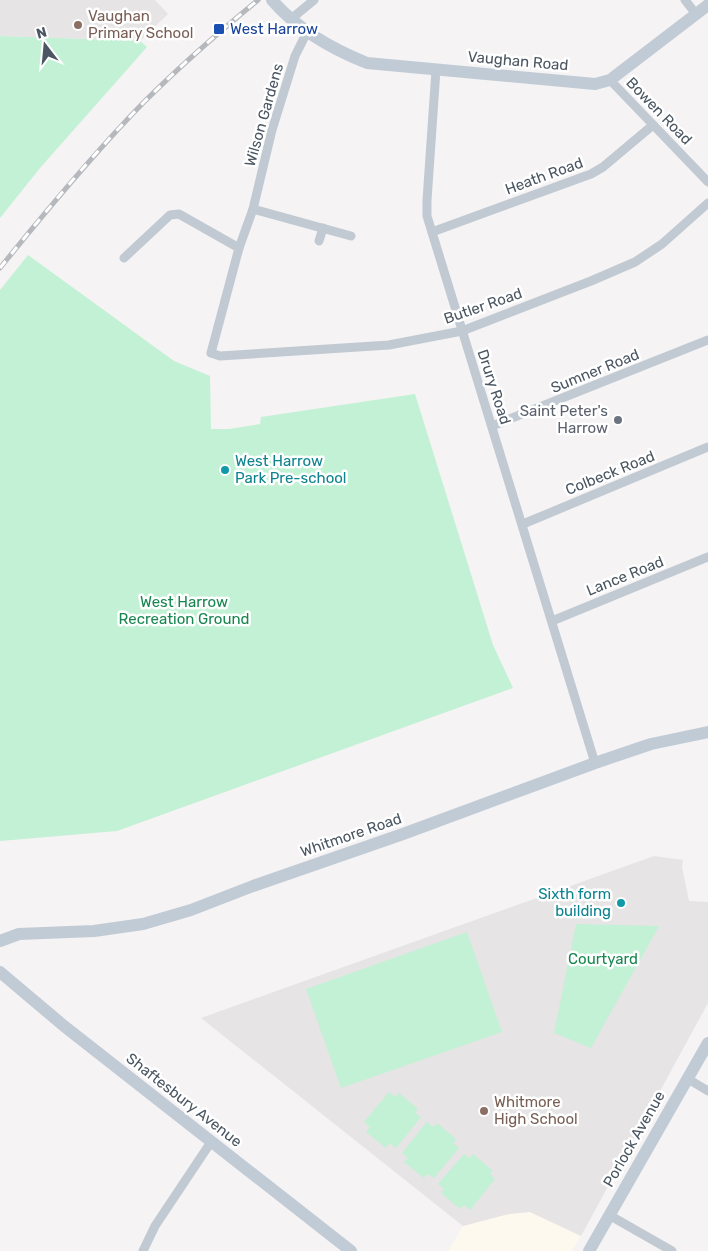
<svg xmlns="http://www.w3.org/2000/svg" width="708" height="1251" font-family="Rubik,sans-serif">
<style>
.commercial{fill:#fdf9ef}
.education{fill:#e6e4e5}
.green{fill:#c3f1d5}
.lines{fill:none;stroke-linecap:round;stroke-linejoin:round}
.street{stroke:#c1cad2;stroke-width:9}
.secondary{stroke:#c1cbd6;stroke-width:12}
.rail-casing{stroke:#b5b8bd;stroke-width:5}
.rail{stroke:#fff;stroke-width:3;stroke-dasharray:9;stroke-linecap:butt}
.education-dot{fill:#8d6e63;stroke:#fff;stroke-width:2}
.transit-dot{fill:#1a4fb4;stroke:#fff;stroke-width:2}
.worship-dot{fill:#6b7280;stroke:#fff;stroke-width:2}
.culture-dot{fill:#0f9aa8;stroke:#fff;stroke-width:2}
.labels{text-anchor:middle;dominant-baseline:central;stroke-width:5;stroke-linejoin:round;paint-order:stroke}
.education-label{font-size:15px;fill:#785e54;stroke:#fff;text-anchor:start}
.transit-label{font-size:15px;fill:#164399;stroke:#fff;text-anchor:start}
.street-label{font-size:15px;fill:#4a5661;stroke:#fff}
.worship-label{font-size:15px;fill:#5b616d;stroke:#fff;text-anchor:end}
.culture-label{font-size:15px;fill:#0d838f;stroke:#fff;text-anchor:start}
.park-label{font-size:15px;fill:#17864f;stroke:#fff}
</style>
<rect width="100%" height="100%" fill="#f5f3f3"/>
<path class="commercial" d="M 530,1212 L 581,1236 L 572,1251 L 448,1251 L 463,1226 L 509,1214 Z"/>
<g class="education">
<path d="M 0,0 L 155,0 L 168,14 L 140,41 L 0,36 Z"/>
<path d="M 654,856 L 683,860 L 682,867 L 689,901 L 708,902 L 708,1003 L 581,1236 L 530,1212 L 509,1214 L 463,1226 L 201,1018 Z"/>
</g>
<g class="green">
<path d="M 0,36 L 140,41 L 147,47 L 40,168 L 0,218 Z"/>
<path d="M 28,255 L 174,361 L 210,376 L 211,429 L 229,429 L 260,424 L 261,417 L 415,394 L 493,645 L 513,688 L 117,831 L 0,841 L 0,290 Z"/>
<path d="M 576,924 L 659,926 L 591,1048 L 554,1033 Z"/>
<path d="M 467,932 L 502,1032 L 341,1088 L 306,989 Z"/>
<path d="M 389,1092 L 395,1097 L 399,1093 L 418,1109 L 415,1113 L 421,1117 L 396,1148 L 390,1143 L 386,1148 L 366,1132 L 370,1127 L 364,1122 Z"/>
<path d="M 427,1122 L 433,1127 L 437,1123 L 456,1139 L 453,1143 L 459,1148 L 434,1178 L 428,1174 L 424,1178 L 404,1162 L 408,1158 L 402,1153 Z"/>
<path d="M 464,1154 L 469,1158 L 473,1154 L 493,1171 L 490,1174 L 495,1179 L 470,1210 L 464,1205 L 460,1209 L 441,1193 L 444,1189 L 438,1184 Z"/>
</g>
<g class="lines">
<g class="street">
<path d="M 685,0 L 696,14"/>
<path d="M 291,19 L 314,0"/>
<path d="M 307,32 L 295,56 L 272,130 L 253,209 L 239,248 L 211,353 L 220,356 L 389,345 L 462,331 L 591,281 L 635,262 L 662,244 L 708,203"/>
<path d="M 436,70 L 427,200 L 427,216 L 595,763"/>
<path d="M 610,80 L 708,182"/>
<path d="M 253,209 L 351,236"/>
<path d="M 432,232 L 591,174 L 603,167 L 653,125"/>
<path d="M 319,241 L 323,228"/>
<path d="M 124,258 L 170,215 L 179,214 L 239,248"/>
<path d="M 492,426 L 708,340"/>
<path d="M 523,524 L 708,447"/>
<path d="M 552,621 L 708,557"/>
<path d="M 688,1079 L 708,1091"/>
<path d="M 609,1215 L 672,1251"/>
<path d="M 143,1251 L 155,1226 L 211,1142"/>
</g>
<g class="secondary">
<path d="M 272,0 C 297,29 332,49 367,63 L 595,84 L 610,80 L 708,5"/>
<path d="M 0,941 L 19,934 L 94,931 L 143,924 L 191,910 L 253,886 L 403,834 L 595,763 L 651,744 L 708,732"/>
<path d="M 0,972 L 64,1026 L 351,1251"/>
<path d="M 589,1251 L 708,1043"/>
</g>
<g class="rail-casing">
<path id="rail" d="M 0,268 C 46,211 93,154 144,102 C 180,66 219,32 258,0"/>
</g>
<use href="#rail" class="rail"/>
</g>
<g class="education-dot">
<circle cx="78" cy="25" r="5"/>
<circle cx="484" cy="1111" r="5"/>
</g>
<rect class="transit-dot" x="213" y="23" width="12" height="12" rx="2.5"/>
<circle class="worship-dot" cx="618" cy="420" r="5"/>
<g class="culture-dot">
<circle cx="225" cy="470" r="5"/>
<circle cx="621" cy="903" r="5"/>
</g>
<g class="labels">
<g class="education-label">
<text x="88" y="16">Vaughan<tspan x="88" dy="17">Primary School</tspan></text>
<text x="494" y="1102">Whitmore<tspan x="494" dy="17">High School</tspan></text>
</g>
<g class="transit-label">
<text x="230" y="29">West Harrow</text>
</g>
<g class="street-label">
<text transform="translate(518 61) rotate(5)">Vaughan Road</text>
<text transform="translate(659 111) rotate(46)">Bowen Road</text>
<text transform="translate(264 115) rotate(-74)">Wilson Gardens</text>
<text transform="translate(544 176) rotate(-20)">Heath Road</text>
<text transform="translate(483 306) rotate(-19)">Butler Road</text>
<text transform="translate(595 371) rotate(-22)">Sumner Road</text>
<text transform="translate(494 387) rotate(72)">Drury Road</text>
<text transform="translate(610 473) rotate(-22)">Colbeck Road</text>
<text transform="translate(625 576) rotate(-22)">Lance Road</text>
<text transform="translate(351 835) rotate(-19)">Whitmore Road</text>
<text transform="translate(184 1100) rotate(38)">Shaftesbury Avenue</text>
<text transform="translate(634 1139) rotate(-60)">Porlock Avenue</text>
</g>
<g class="worship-label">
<text x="608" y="411">Saint Peter's<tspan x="608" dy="17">Harrow</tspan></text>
</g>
<g class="culture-label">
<text x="235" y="461">West Harrow<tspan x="235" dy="17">Park Pre-school</tspan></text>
<text x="611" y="894" text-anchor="end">Sixth form<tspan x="611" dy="17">building</tspan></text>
</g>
<g class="park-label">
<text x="184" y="602">West Harrow<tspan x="184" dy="17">Recreation Ground</tspan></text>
<text x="603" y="959">Courtyard</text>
</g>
</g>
<g transform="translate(45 45) rotate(344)" stroke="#ffffff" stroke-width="4" paint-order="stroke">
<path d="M0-4L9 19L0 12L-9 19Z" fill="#4a5661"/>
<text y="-8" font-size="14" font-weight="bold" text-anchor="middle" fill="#4a5661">N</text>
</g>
</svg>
